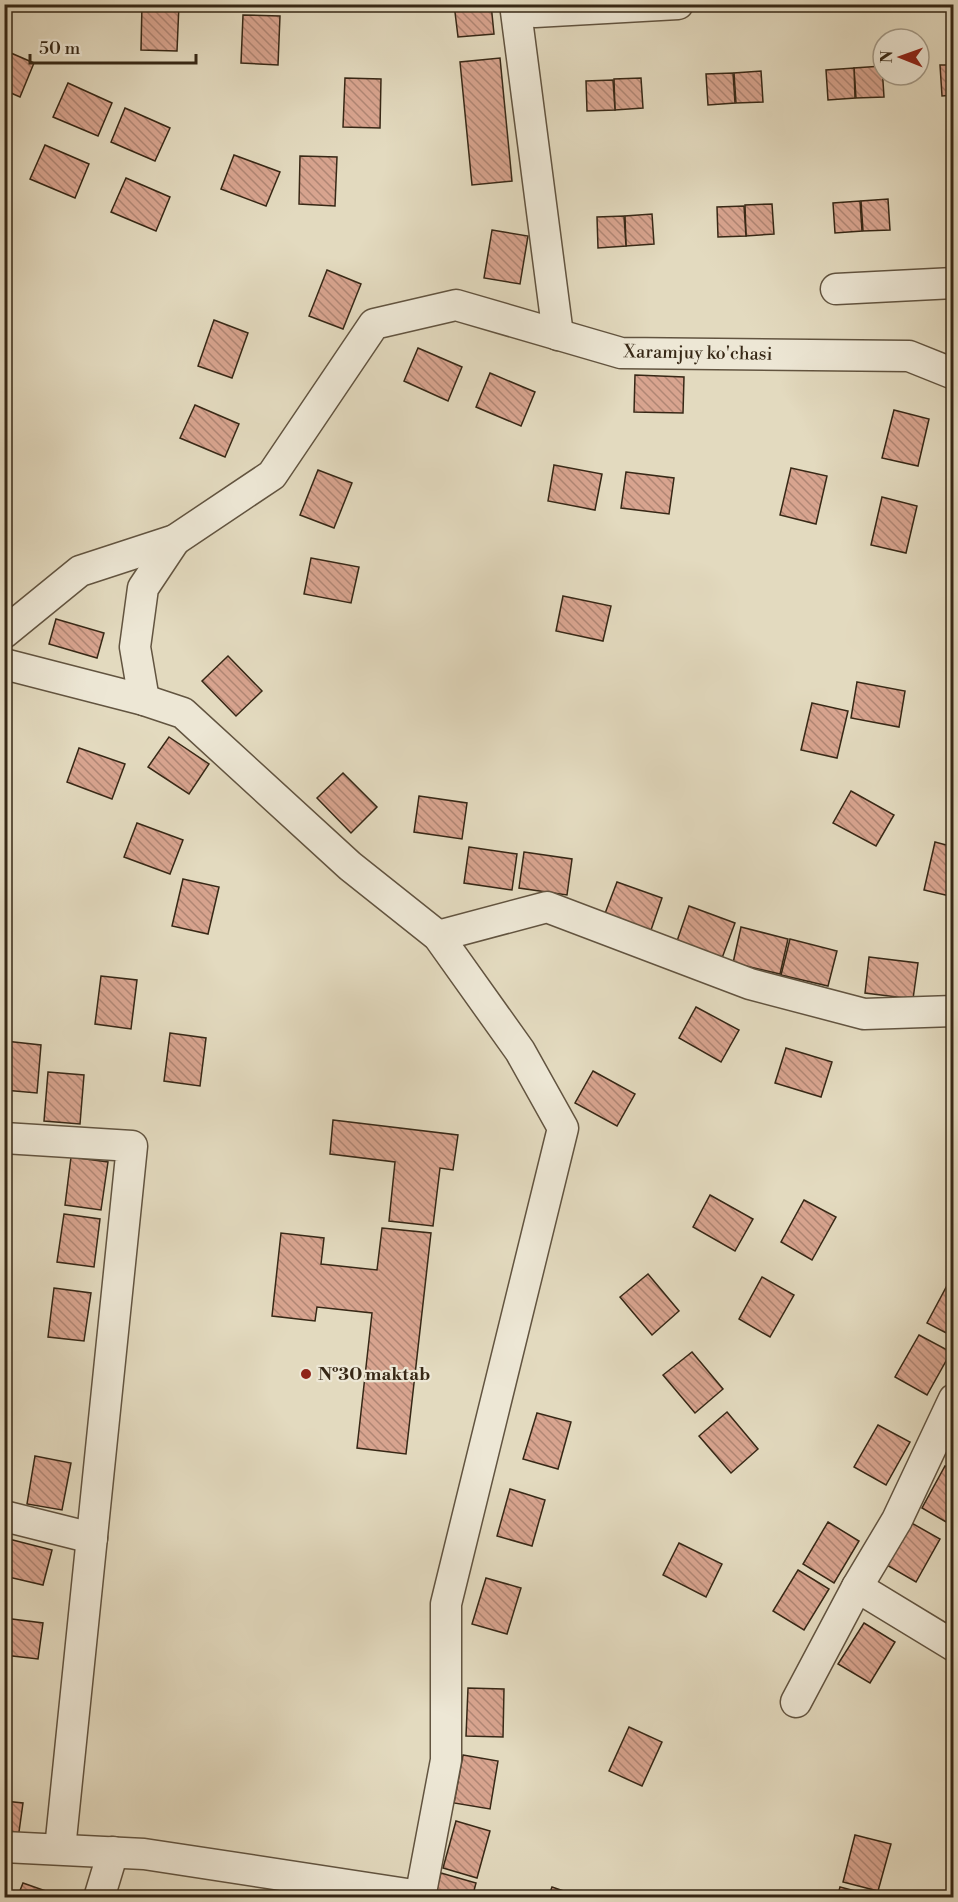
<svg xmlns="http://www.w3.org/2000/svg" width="958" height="1902" font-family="'Libre Bodoni',serif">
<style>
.building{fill:url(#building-back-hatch);stroke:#372816;stroke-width:1.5}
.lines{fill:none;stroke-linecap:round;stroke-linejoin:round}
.minor-casing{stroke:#625440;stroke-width:33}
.minor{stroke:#ede7d5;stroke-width:30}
.poi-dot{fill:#8f2418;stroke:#ede7d5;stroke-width:2}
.labels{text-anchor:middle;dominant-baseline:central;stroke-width:4.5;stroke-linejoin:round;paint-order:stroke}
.street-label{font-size:18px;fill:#372816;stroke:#ede7d5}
.poi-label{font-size:18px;font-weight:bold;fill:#372816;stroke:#ede7d5;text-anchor:start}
</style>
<defs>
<pattern id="building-back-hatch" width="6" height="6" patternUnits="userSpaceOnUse" patternTransform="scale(1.5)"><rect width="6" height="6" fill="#d8a48f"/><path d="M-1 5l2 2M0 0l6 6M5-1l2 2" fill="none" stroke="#b08674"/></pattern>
</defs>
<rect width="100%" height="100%" fill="#e3dabf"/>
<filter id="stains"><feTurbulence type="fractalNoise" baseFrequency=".00333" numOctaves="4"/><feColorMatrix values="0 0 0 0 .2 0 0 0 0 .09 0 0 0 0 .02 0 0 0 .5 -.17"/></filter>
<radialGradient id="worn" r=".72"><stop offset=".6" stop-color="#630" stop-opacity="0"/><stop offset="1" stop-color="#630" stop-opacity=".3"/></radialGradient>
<g class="building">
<path d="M 142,4 L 179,4 L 177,51 L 141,50 Z"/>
<path d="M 454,4 L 491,4 L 494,34 L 458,37 Z"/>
<path d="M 243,15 L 280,16 L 278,65 L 241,63 Z"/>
<path d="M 4,50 L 34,63 L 20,97 L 4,90 Z"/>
<path d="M 500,58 L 512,181 L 472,185 L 460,62 Z"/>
<path d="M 940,65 L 954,65 L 954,95 L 942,96 Z"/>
<path d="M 882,66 L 884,97 L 856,98 L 854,68 Z"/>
<path d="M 854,68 L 855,98 L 828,100 L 826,70 Z"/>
<path d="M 761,71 L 763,102 L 736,103 L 734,73 Z"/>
<path d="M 733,73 L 735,103 L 708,105 L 706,74 Z"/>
<path d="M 345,78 L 381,79 L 380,128 L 343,127 Z"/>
<path d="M 641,78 L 643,108 L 615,110 L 614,79 Z"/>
<path d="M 613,80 L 615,110 L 587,111 L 586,81 Z"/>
<path d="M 68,83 L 112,103 L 98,136 L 53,117 Z"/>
<path d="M 125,108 L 170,128 L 155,161 L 111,142 Z"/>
<path d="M 4,131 L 10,133 L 4,146 Z"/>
<path d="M 45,145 L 89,164 L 75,198 L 30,179 Z"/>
<path d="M 234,155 L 280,172 L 266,206 L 221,189 Z"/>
<path d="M 300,156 L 337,157 L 335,206 L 299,204 Z"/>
<path d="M 126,178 L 170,197 L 156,231 L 111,212 Z"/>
<path d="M 951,195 L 954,195 L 954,225 L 952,225 Z"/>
<path d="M 888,199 L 890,230 L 863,231 L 861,201 Z"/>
<path d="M 860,201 L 862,231 L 835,233 L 833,203 Z"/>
<path d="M 772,204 L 774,234 L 746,236 L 745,205 Z"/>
<path d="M 744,206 L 746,236 L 718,237 L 717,207 Z"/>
<path d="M 652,214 L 654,244 L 626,246 L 625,216 Z"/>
<path d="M 624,216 L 626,246 L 598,248 L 597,217 Z"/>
<path d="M 492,230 L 528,236 L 520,284 L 484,278 Z"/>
<path d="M 327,270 L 361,284 L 343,329 L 309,316 Z"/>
<path d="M 214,320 L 248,333 L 232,378 L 198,366 Z"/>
<path d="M 418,348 L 462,367 L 448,401 L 404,381 Z"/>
<path d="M 490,373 L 535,392 L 521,426 L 476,407 Z"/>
<path d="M 635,375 L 684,377 L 683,413 L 634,412 Z"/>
<path d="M 195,405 L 239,424 L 225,457 L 180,438 Z"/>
<path d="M 894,410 L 929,419 L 918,466 L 882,458 Z"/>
<path d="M 554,465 L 602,474 L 595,510 L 548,501 Z"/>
<path d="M 791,468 L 827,476 L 816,524 L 780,515 Z"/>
<path d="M 318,470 L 352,483 L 334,528 L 300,515 Z"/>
<path d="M 626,472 L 674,478 L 669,514 L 621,508 Z"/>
<path d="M 882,497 L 917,506 L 906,553 L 871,545 Z"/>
<path d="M 311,558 L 359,567 L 351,603 L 304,594 Z"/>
<path d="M 563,596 L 611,606 L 603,641 L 556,631 Z"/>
<path d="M 56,619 L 104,633 L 97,658 L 49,644 Z"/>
<path d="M 228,656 L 262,691 L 236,716 L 202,681 Z"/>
<path d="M 857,682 L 905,691 L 899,727 L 851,718 Z"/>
<path d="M 812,703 L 848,711 L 837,758 L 801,750 Z"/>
<path d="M 169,737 L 209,764 L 189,794 L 148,767 Z"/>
<path d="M 79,748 L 125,764 L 112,799 L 67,782 Z"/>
<path d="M 343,773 L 377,807 L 351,833 L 317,798 Z"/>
<path d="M 851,791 L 894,815 L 876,846 L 833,823 Z"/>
<path d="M 419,796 L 467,803 L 462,839 L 414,832 Z"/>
<path d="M 137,823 L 183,840 L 170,874 L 124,857 Z"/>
<path d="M 935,842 L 954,847 L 954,897 L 924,890 Z"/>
<path d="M 469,847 L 517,854 L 512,890 L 464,883 Z"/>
<path d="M 524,852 L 572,859 L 567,895 L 519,888 Z"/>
<path d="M 183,879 L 219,887 L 208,934 L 172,926 Z"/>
<path d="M 617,882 L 662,898 L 650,933 L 604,916 Z"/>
<path d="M 689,906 L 735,923 L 722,958 L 677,941 Z"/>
<path d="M 741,927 L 788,939 L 780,974 L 733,963 Z"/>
<path d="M 790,939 L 837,951 L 828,986 L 781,975 Z"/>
<path d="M 869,957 L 918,963 L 913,999 L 865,993 Z"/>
<path d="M 101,976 L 137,980 L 131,1029 L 95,1024 Z"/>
<path d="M 696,1007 L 739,1030 L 721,1062 L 679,1038 Z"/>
<path d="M 170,1033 L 206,1038 L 200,1086 L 164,1081 Z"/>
<path d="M 5,1041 L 41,1045 L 37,1093 L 4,1090 Z"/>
<path d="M 786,1048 L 832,1062 L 821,1097 L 775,1083 Z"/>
<path d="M 593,1071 L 635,1094 L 617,1126 L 575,1103 Z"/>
<path d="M 48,1072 L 84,1075 L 80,1124 L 44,1121 Z"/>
<path d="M 333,1120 L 458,1135 L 453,1170 L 440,1168 L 433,1226 L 389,1221 L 395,1162 L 330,1154 Z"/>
<path d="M 71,1157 L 108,1162 L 101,1210 L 65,1205 Z"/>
<path d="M 710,1195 L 753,1219 L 735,1251 L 693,1227 Z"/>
<path d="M 804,1200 L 836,1217 L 812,1260 L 781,1242 Z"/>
<path d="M 64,1214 L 100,1219 L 94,1267 L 57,1262 Z"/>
<path d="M 382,1228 L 431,1233 L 406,1454 L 357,1448 L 372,1313 L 317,1307 L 315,1321 L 272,1316 L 281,1233 L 324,1238 L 321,1264 L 377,1270 Z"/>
<path d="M 648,1274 L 679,1311 L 652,1335 L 620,1297 Z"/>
<path d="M 762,1277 L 794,1295 L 770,1337 L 739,1319 Z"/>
<path d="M 950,1280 L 954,1282 L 954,1337 L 927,1323 Z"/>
<path d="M 54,1288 L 91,1293 L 84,1341 L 48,1337 Z"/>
<path d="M 919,1335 L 951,1352 L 927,1395 L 895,1377 Z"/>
<path d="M 692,1352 L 723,1389 L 695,1413 L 663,1375 Z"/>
<path d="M 727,1412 L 758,1449 L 731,1473 L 699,1436 Z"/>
<path d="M 537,1413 L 571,1422 L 558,1469 L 523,1459 Z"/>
<path d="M 878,1425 L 910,1442 L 886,1485 L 854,1467 Z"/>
<path d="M 35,1456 L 71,1463 L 62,1510 L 27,1504 Z"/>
<path d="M 945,1466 L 954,1470 L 953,1526 L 922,1508 Z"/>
<path d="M 510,1489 L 545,1500 L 532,1546 L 497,1536 Z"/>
<path d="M 908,1521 L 940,1539 L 916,1582 L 885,1564 Z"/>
<path d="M 828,1522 L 859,1541 L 834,1583 L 803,1564 Z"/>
<path d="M 5,1538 L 52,1550 L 43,1585 L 4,1576 Z"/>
<path d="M 679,1543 L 722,1564 L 706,1597 L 663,1575 Z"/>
<path d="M 798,1570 L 829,1589 L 804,1630 L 773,1611 Z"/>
<path d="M 486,1578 L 521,1588 L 507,1634 L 472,1624 Z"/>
<path d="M 4,1618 L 43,1623 L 38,1659 L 4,1655 Z"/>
<path d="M 864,1623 L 895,1642 L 870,1683 L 838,1664 Z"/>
<path d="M 468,1688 L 504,1689 L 503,1737 L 466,1736 Z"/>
<path d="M 629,1727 L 662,1742 L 642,1786 L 609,1771 Z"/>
<path d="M 463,1755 L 498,1761 L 490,1809 L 454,1803 Z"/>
<path d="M 4,1801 L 23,1803 L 18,1839 L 4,1838 Z"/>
<path d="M 456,1821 L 490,1831 L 477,1878 L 443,1868 Z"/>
<path d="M 855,1835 L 891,1844 L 878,1891 L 843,1882 Z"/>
<path d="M 441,1873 L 476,1883 L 472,1898 L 434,1898 Z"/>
<path d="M 23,1883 L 57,1895 L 56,1898 L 17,1898 Z"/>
<path d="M 552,1887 L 584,1898 L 548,1898 Z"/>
<path d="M 840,1887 L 875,1896 L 875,1898 L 837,1898 Z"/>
</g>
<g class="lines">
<g class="minor-casing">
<g id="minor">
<path d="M 515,4 L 558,335"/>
<path d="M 535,12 L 678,4"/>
<path d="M 836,289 L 954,283"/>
<path d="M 4,633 L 80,571 L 175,540 L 272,475 L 374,324 L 456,305 L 621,353 L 909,356 L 954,374"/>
<path d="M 4,664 L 144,700 L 135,647 L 143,588 L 175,540"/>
<path d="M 144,700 L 183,713 L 350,866 L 438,936 L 520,1051 L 563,1128 L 446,1604 L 446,1760 L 420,1898"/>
<path d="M 438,936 L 547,907 L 750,984 L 864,1014 L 954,1011"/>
<path d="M 4,1138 L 132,1146 L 60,1849"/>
<path d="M 4,1516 L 92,1538"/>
<path d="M 857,1587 L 954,1646"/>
<path d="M 796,1702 L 857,1587 L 897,1520 L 954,1399"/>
<path d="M 4,1847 L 144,1854 L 420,1896"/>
<path d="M 99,1898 L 113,1852"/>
</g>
</g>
<use href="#minor" class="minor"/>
</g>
<circle class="poi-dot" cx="306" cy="1374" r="6"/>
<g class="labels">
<g class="street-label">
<text transform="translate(698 353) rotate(1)">Xaramjuy ko'chasi</text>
</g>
<g class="poi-label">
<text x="318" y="1374">№30 maktab</text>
</g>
</g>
<rect width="958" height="1902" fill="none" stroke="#e3dabf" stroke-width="24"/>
<rect x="6" y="6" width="946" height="1890" fill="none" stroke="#372816" stroke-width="3"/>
<rect x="12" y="12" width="934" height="1878" fill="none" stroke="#372816" stroke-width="1.5"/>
<g transform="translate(901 57) rotate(271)"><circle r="28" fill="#ede7d5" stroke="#a49b89" stroke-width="1.5"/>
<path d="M0-4.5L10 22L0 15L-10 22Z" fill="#8f2418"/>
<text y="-9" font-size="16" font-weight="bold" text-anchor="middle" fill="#372816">N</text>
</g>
<path d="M30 54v9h166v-9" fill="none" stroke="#372816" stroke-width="3"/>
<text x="39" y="54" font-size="18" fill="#372816" stroke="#ede7d5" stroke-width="4.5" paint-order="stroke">50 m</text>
<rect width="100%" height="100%" filter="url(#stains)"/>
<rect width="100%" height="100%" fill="url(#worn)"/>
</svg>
